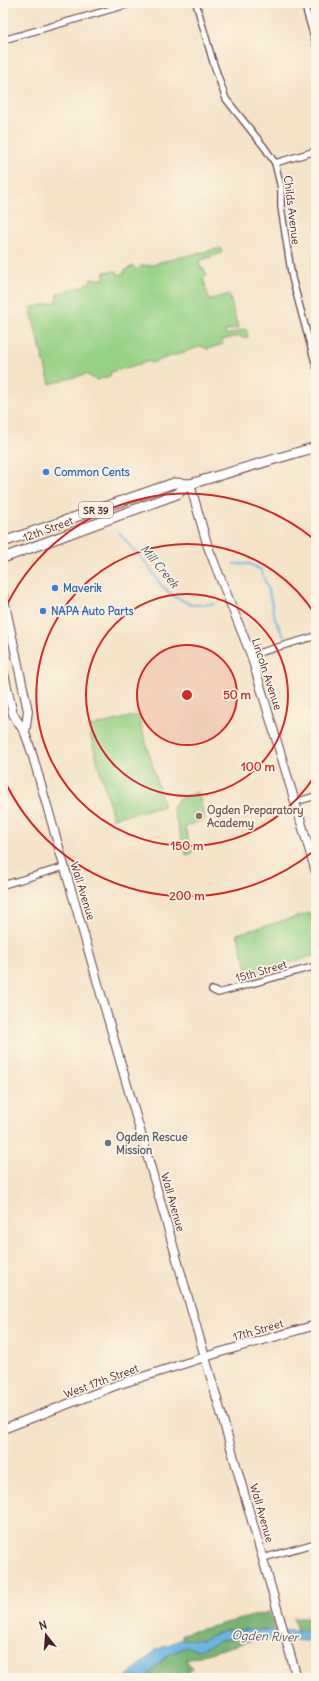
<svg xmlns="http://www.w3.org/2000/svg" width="319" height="1681" font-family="Delius,sans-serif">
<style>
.green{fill:#96d286;stroke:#707858}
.forest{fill:#78b473;stroke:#616a4f}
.water{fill:#69b6e3;stroke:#5a6a87}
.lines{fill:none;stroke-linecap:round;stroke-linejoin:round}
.stream{stroke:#69b6e3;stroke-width:2}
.street-casing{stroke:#643c42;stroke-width:8}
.secondary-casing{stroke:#643c42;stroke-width:10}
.primary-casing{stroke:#643c42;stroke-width:11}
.street{stroke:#fff;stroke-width:5.5}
.secondary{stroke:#fff;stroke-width:8}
.primary{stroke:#fff;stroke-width:9}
.ring{fill:none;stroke:#d62828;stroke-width:2}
.shop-dot{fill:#3f7fe0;stroke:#fcf5e5;stroke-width:1.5}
.education-dot{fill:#8d6e63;stroke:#fcf5e5;stroke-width:1.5}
.worship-dot{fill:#6b7280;stroke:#fcf5e5;stroke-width:1.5}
.labels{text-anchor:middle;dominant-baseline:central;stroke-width:3.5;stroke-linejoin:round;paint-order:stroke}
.shield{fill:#fcf5e5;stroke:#7f5f63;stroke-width:1}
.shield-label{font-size:10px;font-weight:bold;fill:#4a1f2b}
.street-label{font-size:11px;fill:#4a1f2b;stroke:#fcf5e5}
.shop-label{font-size:11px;font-weight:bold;fill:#366cbe;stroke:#fcf5e5;text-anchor:start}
.education-label{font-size:11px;font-weight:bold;fill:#785e54;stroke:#fcf5e5;text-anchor:start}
.worship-label{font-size:11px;font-weight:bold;fill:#5b616d;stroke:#fcf5e5;text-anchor:start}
.water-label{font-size:12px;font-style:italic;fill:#55546b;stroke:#fcf5e5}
.centre{fill:#d62828;stroke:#fcf5e5;stroke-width:2}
.ring-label{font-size:12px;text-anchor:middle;font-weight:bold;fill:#d62828;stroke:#fcf5e5;stroke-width:3.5;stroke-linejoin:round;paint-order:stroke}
</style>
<rect width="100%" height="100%" fill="#fcf5e5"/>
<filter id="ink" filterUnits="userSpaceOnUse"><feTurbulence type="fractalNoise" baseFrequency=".025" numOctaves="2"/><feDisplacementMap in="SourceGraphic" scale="8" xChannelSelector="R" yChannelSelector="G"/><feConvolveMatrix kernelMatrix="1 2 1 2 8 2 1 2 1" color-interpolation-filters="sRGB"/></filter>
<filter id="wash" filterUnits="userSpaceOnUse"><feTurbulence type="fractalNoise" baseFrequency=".012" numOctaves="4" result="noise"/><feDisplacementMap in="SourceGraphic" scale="16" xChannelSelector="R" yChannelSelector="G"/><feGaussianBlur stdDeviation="0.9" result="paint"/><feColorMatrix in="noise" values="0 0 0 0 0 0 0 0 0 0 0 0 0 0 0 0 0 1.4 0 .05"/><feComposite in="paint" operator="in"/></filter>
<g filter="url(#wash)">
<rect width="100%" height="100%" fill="#f4e3c7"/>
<g class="green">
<path d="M 221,248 L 222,253 L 199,261 L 201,269 L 204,269 L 207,276 L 203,278 L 209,300 L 229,294 L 238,328 L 225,331 L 226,335 L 246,329 L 248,337 L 243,338 L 239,336 L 221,340 L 223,344 L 207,349 L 202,346 L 151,363 L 150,361 L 111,372 L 110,376 L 96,380 L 86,374 L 50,384 L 30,308 L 57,302 L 57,294 L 83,286 L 85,284 L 89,283 L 91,279 L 104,279 L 104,272 L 117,271 L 118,275 L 125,273 L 124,271 L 133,266 L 137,270 L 141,266 L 154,265 L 160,262 Z"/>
<path d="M 138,715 L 164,806 L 113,818 L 88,727 Z"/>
<path d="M 198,792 L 205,819 L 185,827 L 192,853 L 186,855 L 173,809 L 178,799 Z"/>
<path d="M 310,913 L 316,934 L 316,955 L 249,975 L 237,934 Z"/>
</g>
<g class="forest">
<path d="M 269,1612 L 275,1630 L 224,1630 L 202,1640 L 182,1639 L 182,1634 Z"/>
<path d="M 293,1618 L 316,1618 L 316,1632 L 297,1631 Z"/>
<path d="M 224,1639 L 257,1639 L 186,1660 L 192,1668 L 185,1676 L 146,1678 L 166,1656 L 186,1647 L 199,1650 Z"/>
</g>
<path class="water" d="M 224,1630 L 275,1630 L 316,1632 L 316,1641 L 224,1639 L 199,1650 L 186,1647 L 166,1656 L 146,1678 L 126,1678 L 156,1650 L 182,1639 L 202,1640 Z"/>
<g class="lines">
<g class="stream">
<path d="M 119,532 L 134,551 L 147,564 L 161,585 L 173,596 L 192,605 L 215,604"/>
<path d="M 234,564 L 250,564 L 261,570 L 269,592 L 275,619 L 284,637"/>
</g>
</g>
</g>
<g filter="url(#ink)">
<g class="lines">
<g class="street-casing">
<g id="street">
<path d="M 196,3 L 213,62 L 226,99 L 265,148 L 275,163 L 281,188 L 281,207 L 292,278 L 316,366"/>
<path d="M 304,3 L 316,44"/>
<path d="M 3,40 L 133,3"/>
<path d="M 275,163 L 316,151"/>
<path d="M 251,655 L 316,636"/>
<path d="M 295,802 L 316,796"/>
<path d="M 3,885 L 64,867"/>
<path d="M 212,990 L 218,993 L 316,966"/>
<path d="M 263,1558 L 316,1543"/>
</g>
</g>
<g class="secondary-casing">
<g id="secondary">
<path d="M 190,484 L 208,547 L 251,655 L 316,872"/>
<path d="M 3,595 L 28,711 L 25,733"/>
<path d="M 3,669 L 13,714 L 25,733 L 31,750 L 297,1678"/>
<path d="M 3,1429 L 117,1385 L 221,1352 L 316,1325"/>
</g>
</g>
<g class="primary-casing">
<g id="primary">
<path d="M 3,542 L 174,483 L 190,484"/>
<path d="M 3,558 L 177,494 L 190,484 L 316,447"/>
</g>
</g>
<use href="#street" class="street"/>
<use href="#secondary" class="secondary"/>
<use href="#primary" class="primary"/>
</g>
</g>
<circle cx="187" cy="695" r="50" fill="#d62828" fill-opacity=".12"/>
<g class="ring">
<circle cx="187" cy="695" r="50"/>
<circle cx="187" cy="695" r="101"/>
<path d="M316 774A151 151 0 1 1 316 616"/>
<path d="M315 850A201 201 0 0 1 3 777M3 613A201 201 0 0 1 315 540"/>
</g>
<g class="shop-dot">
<circle cx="46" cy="472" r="4"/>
<circle cx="55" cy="588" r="4"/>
<circle cx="43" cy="611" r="4"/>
</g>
<circle class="education-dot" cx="199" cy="816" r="4"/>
<circle class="worship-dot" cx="108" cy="1143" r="4"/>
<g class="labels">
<rect class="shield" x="79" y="502" width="34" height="16" rx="3"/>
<g class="shield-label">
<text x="96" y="510">SR 39</text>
</g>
<g class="street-label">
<text transform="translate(292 210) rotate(83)">Childs Avenue</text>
<text transform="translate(48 529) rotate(-20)">12th Street</text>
<text transform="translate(267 674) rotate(72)">Lincoln Avenue</text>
<text transform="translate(83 891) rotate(73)">Wall Avenue</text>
<text transform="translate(261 971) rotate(-16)">15th Street</text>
<text transform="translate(173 1202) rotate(74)">Wall Avenue</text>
<text transform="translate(258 1330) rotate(-16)">17th Street</text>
<text transform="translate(101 1381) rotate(-20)">West 17th Street</text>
<text transform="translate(262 1513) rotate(74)">Wall Avenue</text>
</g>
<g class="shop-label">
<text x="54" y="472">Common Cents</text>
<text x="63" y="588">Maverik</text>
<text x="51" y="611">NAPA Auto Parts</text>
</g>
<g class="education-label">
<text x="207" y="810">Ogden Preparatory<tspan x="207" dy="13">Academy</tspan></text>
</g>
<g class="worship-label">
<text x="116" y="1137">Ogden Rescue<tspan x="116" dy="13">Mission</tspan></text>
</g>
<g class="water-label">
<text transform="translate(160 566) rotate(50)">Mill Creek</text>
<text transform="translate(265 1636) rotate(2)">Ogden River</text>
</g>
</g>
<circle cx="187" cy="695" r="6" class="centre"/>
<g class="ring-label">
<text x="237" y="699">50 m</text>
<text x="258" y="771">100 m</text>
<text x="187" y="850">150 m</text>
<text x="187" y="900">200 m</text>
</g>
<rect width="319" height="1681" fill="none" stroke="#fcf5e5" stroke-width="16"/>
<g transform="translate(46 1635) rotate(343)" stroke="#fcf5e5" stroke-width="3" paint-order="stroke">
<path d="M0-3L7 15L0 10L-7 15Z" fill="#4a1f2b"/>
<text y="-6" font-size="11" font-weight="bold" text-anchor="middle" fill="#4a1f2b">N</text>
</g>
</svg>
